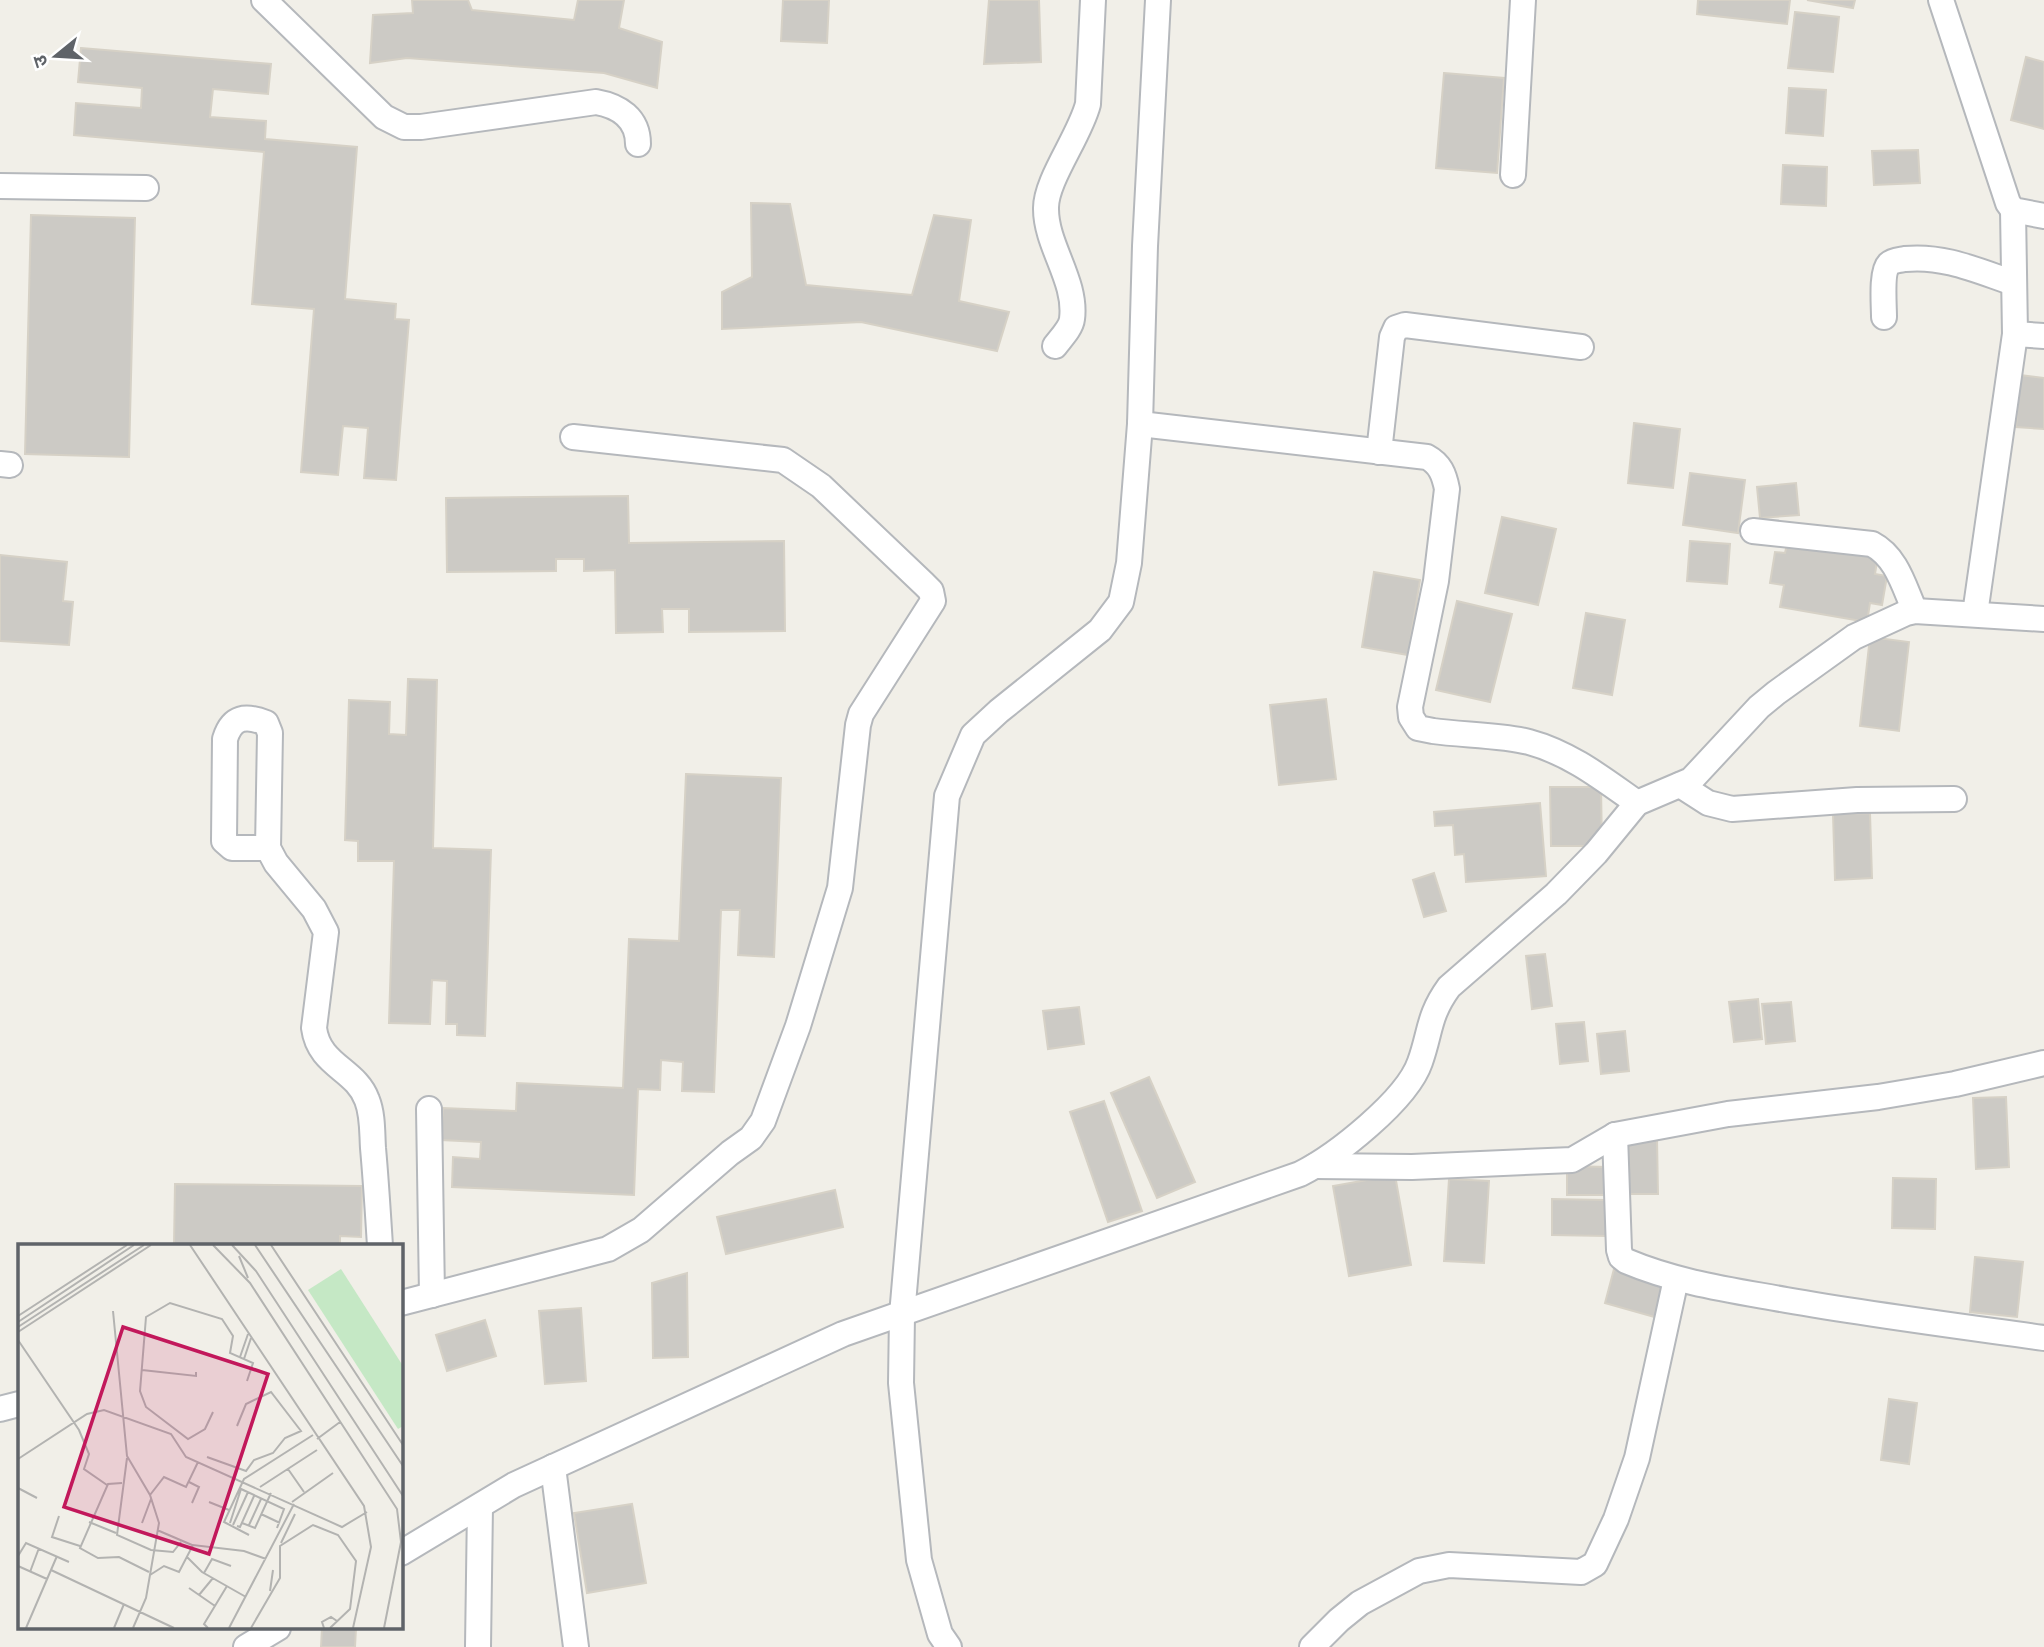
<svg xmlns="http://www.w3.org/2000/svg" width="2044" height="1647" font-family="'Exo 2','Noto Sans Devanagari',sans-serif">
<style>
.building{fill:#cccac5;stroke:#d6d1c6;stroke-width:2}
.lines{fill:none;stroke-linecap:round;stroke-linejoin:round}
.minor-casing{stroke:#b5b8bc;stroke-width:28}
.minor{stroke:#fff;stroke-width:24}
.inset-road{fill:none;stroke:#b3b3b1;stroke-width:2}
.view{fill:#c2185b;fill-opacity:0.15;stroke:#c2185b;stroke-width:3.5}
.inset-edge{fill:none;stroke:#5f6368;stroke-width:3.5}
</style>
<rect width="100%" height="100%" fill="#f1efe8"/>
<g class="building">
<path d="M 412,0 L 468,0 L 472,10 L 574,20 L 578,0 L 624,0 L 619,28 L 662,42 L 657,88 L 604,73 L 407,58 L 370,63 L 373,15 L 413,13 Z"/>
<path d="M 783,0 L 829,0 L 827,43 L 781,41 Z"/>
<path d="M 989,0 L 1039,0 L 1041,62 L 984,64 Z"/>
<path d="M 1698,0 L 1790,0 L 1787,24 L 1697,14 Z"/>
<path d="M 1807,0 L 1855,0 L 1853,8 Z"/>
<path d="M 1795,12 L 1839,17 L 1833,72 L 1788,68 Z"/>
<path d="M 81,48 L 271,64 L 268,94 L 213,89 L 210,117 L 266,121 L 265,139 L 357,147 L 345,299 L 396,304 L 395,319 L 409,320 L 396,480 L 364,478 L 368,428 L 343,426 L 338,475 L 301,472 L 314,309 L 252,304 L 264,152 L 74,135 L 76,103 L 141,108 L 142,88 L 78,82 Z"/>
<path d="M 2026,57 L 2044,62 L 2044,129 L 2011,120 Z"/>
<path d="M 1444,73 L 1504,78 L 1497,173 L 1436,168 Z"/>
<path d="M 1789,88 L 1826,90 L 1823,136 L 1786,133 Z"/>
<path d="M 1918,150 L 1920,183 L 1874,185 L 1872,151 Z"/>
<path d="M 1783,165 L 1827,167 L 1826,206 L 1781,204 Z"/>
<path d="M 751,203 L 790,204 L 806,285 L 912,295 L 934,215 L 971,220 L 959,301 L 1009,312 L 997,351 L 861,322 L 722,329 L 722,292 L 752,277 Z"/>
<path d="M 31,215 L 135,218 L 129,457 L 25,454 Z"/>
<path d="M 2020,375 L 2044,378 L 2044,429 L 2016,427 Z"/>
<path d="M 1634,423 L 1680,429 L 1673,488 L 1628,483 Z"/>
<path d="M 1690,473 L 1745,480 L 1738,533 L 1683,525 Z"/>
<path d="M 1796,483 L 1799,515 L 1760,518 L 1757,487 Z"/>
<path d="M 628,496 L 629,543 L 784,541 L 785,631 L 689,632 L 689,609 L 662,609 L 663,632 L 616,633 L 615,570 L 584,571 L 584,559 L 556,559 L 556,571 L 447,572 L 446,498 Z"/>
<path d="M 1502,517 L 1556,529 L 1538,605 L 1485,593 Z"/>
<path d="M 1788,540 L 1878,555 L 1875,574 L 1887,576 L 1882,605 L 1870,603 L 1867,622 L 1780,607 L 1784,585 L 1770,583 L 1775,552 L 1785,553 Z"/>
<path d="M 1690,541 L 1730,544 L 1727,584 L 1687,581 Z"/>
<path d="M 0,555 L 67,562 L 63,601 L 73,602 L 69,645 L 0,641 Z"/>
<path d="M 1374,572 L 1420,580 L 1408,655 L 1362,647 Z"/>
<path d="M 1457,601 L 1512,614 L 1490,702 L 1436,690 Z"/>
<path d="M 1586,613 L 1625,620 L 1612,695 L 1573,688 Z"/>
<path d="M 1870,637 L 1909,642 L 1899,731 L 1860,726 Z"/>
<path d="M 408,679 L 437,680 L 433,848 L 491,850 L 485,1036 L 457,1035 L 457,1024 L 446,1024 L 447,981 L 432,980 L 430,1024 L 389,1023 L 394,861 L 358,861 L 358,841 L 345,840 L 349,700 L 390,702 L 389,734 L 406,735 Z"/>
<path d="M 1326,699 L 1336,779 L 1279,785 L 1270,705 Z"/>
<path d="M 686,774 L 781,778 L 774,957 L 738,955 L 740,910 L 721,910 L 714,1092 L 682,1091 L 683,1062 L 661,1060 L 660,1090 L 638,1089 L 634,1195 L 452,1187 L 453,1157 L 480,1159 L 481,1142 L 441,1140 L 443,1108 L 516,1111 L 517,1083 L 623,1088 L 629,939 L 679,941 Z"/>
<path d="M 1550,787 L 1601,787 L 1602,846 L 1551,846 Z"/>
<path d="M 1540,803 L 1546,876 L 1466,882 L 1464,854 L 1455,855 L 1453,825 L 1435,826 L 1434,812 Z"/>
<path d="M 1870,813 L 1872,878 L 1835,880 L 1833,814 Z"/>
<path d="M 1434,873 L 1446,911 L 1424,917 L 1413,880 Z"/>
<path d="M 1545,954 L 1552,1006 L 1532,1009 L 1526,956 Z"/>
<path d="M 1758,999 L 1762,1039 L 1734,1042 L 1729,1002 Z"/>
<path d="M 1791,1002 L 1795,1041 L 1766,1044 L 1762,1004 Z"/>
<path d="M 1079,1007 L 1084,1044 L 1048,1049 L 1043,1011 Z"/>
<path d="M 1584,1022 L 1588,1061 L 1560,1064 L 1556,1024 Z"/>
<path d="M 1625,1031 L 1629,1071 L 1601,1074 L 1597,1034 Z"/>
<path d="M 1149,1077 L 1195,1182 L 1157,1198 L 1111,1093 Z"/>
<path d="M 2006,1097 L 2009,1167 L 1976,1169 L 1973,1098 Z"/>
<path d="M 1104,1101 L 1142,1211 L 1108,1222 L 1070,1112 Z"/>
<path d="M 1622,1139 L 1657,1139 L 1658,1194 L 1623,1194 Z"/>
<path d="M 1567,1166 L 1607,1167 L 1607,1195 L 1567,1195 Z"/>
<path d="M 1395,1175 L 1411,1265 L 1349,1276 L 1333,1186 Z"/>
<path d="M 1893,1178 L 1936,1179 L 1935,1229 L 1892,1228 Z"/>
<path d="M 1449,1179 L 1489,1181 L 1484,1263 L 1444,1261 Z"/>
<path d="M 175,1184 L 362,1186 L 361,1237 L 340,1236 L 340,1246 L 174,1246 Z"/>
<path d="M 835,1190 L 843,1227 L 726,1254 L 717,1217 Z"/>
<path d="M 1552,1199 L 1605,1200 L 1606,1236 L 1552,1235 Z"/>
<path d="M 1975,1257 L 2023,1262 L 2017,1317 L 1970,1312 Z"/>
<path d="M 1614,1269 L 1668,1283 L 1658,1318 L 1605,1303 Z"/>
<path d="M 687,1273 L 688,1357 L 653,1358 L 652,1283 Z"/>
<path d="M 581,1308 L 586,1381 L 545,1384 L 539,1311 Z"/>
<path d="M 485,1320 L 496,1356 L 447,1371 L 436,1335 Z"/>
<path d="M 1889,1399 L 1917,1403 L 1909,1464 L 1881,1460 Z"/>
<path d="M 632,1504 L 646,1583 L 587,1593 L 574,1513 Z"/>
<path d="M 322,1628 L 356,1628 L 355,1647 L 321,1647 Z"/>
</g>
<g class="lines">
<g class="minor-casing">
<g id="minor">
<path d="M 264,0 L 384,117 L 404,127 L 421,127 L 596,102 C 619,106 638,118 638,144"/>
<path d="M 1941,0 L 2008,203 L 2013,210 L 2044,216"/>
<path d="M 1513,175 L 1523,0"/>
<path d="M 0,186 L 146,188"/>
<path d="M 1884,317 C 1884,305 1881,272 1889,264 C 1893,260 1900,260 1905,259 C 1944,255 1978,271 2014,283"/>
<path d="M 2015,334 L 2044,336"/>
<path d="M 1055,346 C 1061,338 1071,328 1072,319 C 1077,281 1046,246 1046,209 C 1045,181 1080,136 1088,104 L 1093,0"/>
<path d="M 1140,424 L 1427,457 C 1440,464 1444,474 1447,489 L 1436,581 L 1410,707 L 1411,717 L 1418,728 L 1433,731 C 1461,735 1503,735 1529,742 C 1570,753 1603,779 1637,803"/>
<path d="M 1379,452 L 1392,337 L 1396,328 L 1405,325 L 1581,347"/>
<path d="M 0,464 L 10,465"/>
<path d="M 1753,531 L 1872,544 C 1897,557 1904,587 1915,611"/>
<path d="M 1975,614 L 2015,334 L 2013,210"/>
<path d="M 1680,785 L 1708,803 L 1732,809 L 1857,800 L 1954,799"/>
<path d="M 268,848 L 232,848 L 224,841 L 225,739 C 232,716 246,715 266,723 L 270,733 L 268,848 L 276,863 L 314,909 L 326,932 L 314,1028 C 319,1066 356,1069 367,1100 C 373,1115 372,1133 373,1148 C 376,1181 378,1214 380,1246"/>
<path d="M 429,1109 L 432,1295"/>
<path d="M 1615,1135 L 1619,1250 L 1621,1257 L 1626,1261 C 1678,1283 1731,1290 1786,1300 C 1872,1315 1958,1326 2044,1338"/>
<path d="M 1315,1166 L 1412,1167 L 1572,1160 L 1615,1135 L 1728,1114 L 1878,1097 L 1955,1084 L 2044,1063"/>
<path d="M 401,1303 L 608,1249 L 641,1230 L 730,1153 L 751,1138 L 763,1121 L 798,1026 L 840,888 L 858,725 L 861,714 L 933,601 L 931,591 L 924,584 L 821,486 L 783,460 L 573,437"/>
<path d="M 0,1409 L 19,1404"/>
<path d="M 553,1467 L 576,1647"/>
<path d="M 401,1553 L 514,1485 L 843,1334 L 1300,1174 C 1336,1156 1407,1100 1420,1062 C 1431,1031 1428,1016 1449,987 L 1556,894 L 1596,853 L 1637,803 L 1691,780 L 1759,707 L 1776,693 L 1854,637 L 1906,613 L 1915,611 L 2044,619"/>
<path d="M 246,1647 L 278,1628"/>
<path d="M 478,1647 L 480,1506"/>
<path d="M 949,1647 L 940,1634 L 919,1560 L 901,1383 L 902,1315 L 947,796 L 973,735 L 999,711 L 1100,630 L 1121,602 L 1129,563 L 1140,424 L 1145,246 L 1158,0"/>
<path d="M 1312,1647 L 1339,1620 L 1360,1603 L 1419,1571 L 1449,1565 L 1581,1572 L 1595,1564 L 1616,1519 L 1637,1458 L 1676,1279"/>
</g>
</g>
<use href="#minor" class="minor"/>
</g>
<g transform="translate(18 1244)">
<rect width="385" height="385" fill="#f1efe8"/>
<path d="M 323,25 L 385,122 L 385,182 L 380,185 L 290,46 Z" fill="#c5e8c5"/>
<path class="inset-road" d="M 172,1 L 346,262 L 353,303 L 335,384M 195,1 L 232,39 L 379,265 L 383,298 L 366,384M 214,1 L 238,27 L 385,252M 237,1 L 385,222M 253,1 L 385,201M 221,12 L 230,34M 95,67 L 109,212 L 132,251 L 141,279 L 128,354 L 115,384M 0,72 L 109,1M 0,78 L 116,1M 0,83 L 126,1M 0,88 L 133,1M 0,96 L 61,186 L 71,210 L 66,225 L 89,241M 222,113 L 230,90M 226,115 L 233,94M 124,126 L 178,132 L 178,128M 195,168 L 187,185 L 170,195 L 128,163 L 122,147 L 128,73 L 152,59 L 204,75 L 215,92 L 212,109 L 235,119 L 229,137M 299,195 L 322,178M 189,213 L 228,227 L 236,216 L 255,209 L 267,194 L 283,187 L 253,148 L 228,160 L 219,182M 109,214 L 99,291 L 133,306 L 155,308 L 163,298M 0,215 L 69,170 L 86,166 L 153,190 L 168,213 L 324,283 L 349,268M 270,225 L 286,248M 171,238 L 181,243 L 174,259M 104,239 L 90,240 L 62,304 L 80,314 L 101,313 L 131,328M 242,243 L 299,206M 0,244 L 19,254M 132,251 L 146,233 L 168,243 L 180,218M 191,258 L 211,266M 274,258 L 315,229M 243,270 L 262,279M 41,272 L 34,293 L 62,302M 71,278 L 98,289M 124,279 L 133,255M 212,279 L 223,245 L 266,265 L 259,284M 224,279 L 237,284 L 253,249M 215,281 L 230,248M 231,281 L 243,255M 219,282 L 222,283 L 236,252M 139,286 L 174,301M 231,291 L 206,278 L 226,235 L 295,191M 263,299 L 277,270M 0,312 L 8,299 L 51,318M 169,313 L 184,328 L 228,353M 0,322 L 29,335M 33,326 L 156,384M 12,328 L 21,304M 186,329 L 194,315 L 213,322M 132,331 L 146,322 L 161,328 L 175,301 L 226,307 L 248,315M 171,344 L 197,362M 252,347 L 255,326M 181,351 L 195,334M 8,384 L 39,312M 96,384 L 106,360M 190,384 L 186,380 L 209,342M 211,384 L 276,260M 233,384 L 262,334 L 262,302 L 295,281 L 320,291 L 338,317 L 332,365 L 312,384M 306,384 L 304,378 L 313,373 L 319,377"/>
<path class="view" d="M 105,83 L 250,130 L 191,310 L 46,263 Z"/>
<rect width="385" height="385" class="inset-edge"/>
</g>
<g transform="translate(56 56) rotate(252)" stroke="#ffffff" stroke-width="5" paint-order="stroke">
<path d="M0-5L12 26L0 18L-12 26Z" fill="#5f6368"/>
<text y="-10" font-size="19" font-weight="bold" text-anchor="middle" fill="#5f6368">उ</text>
</g>
</svg>
